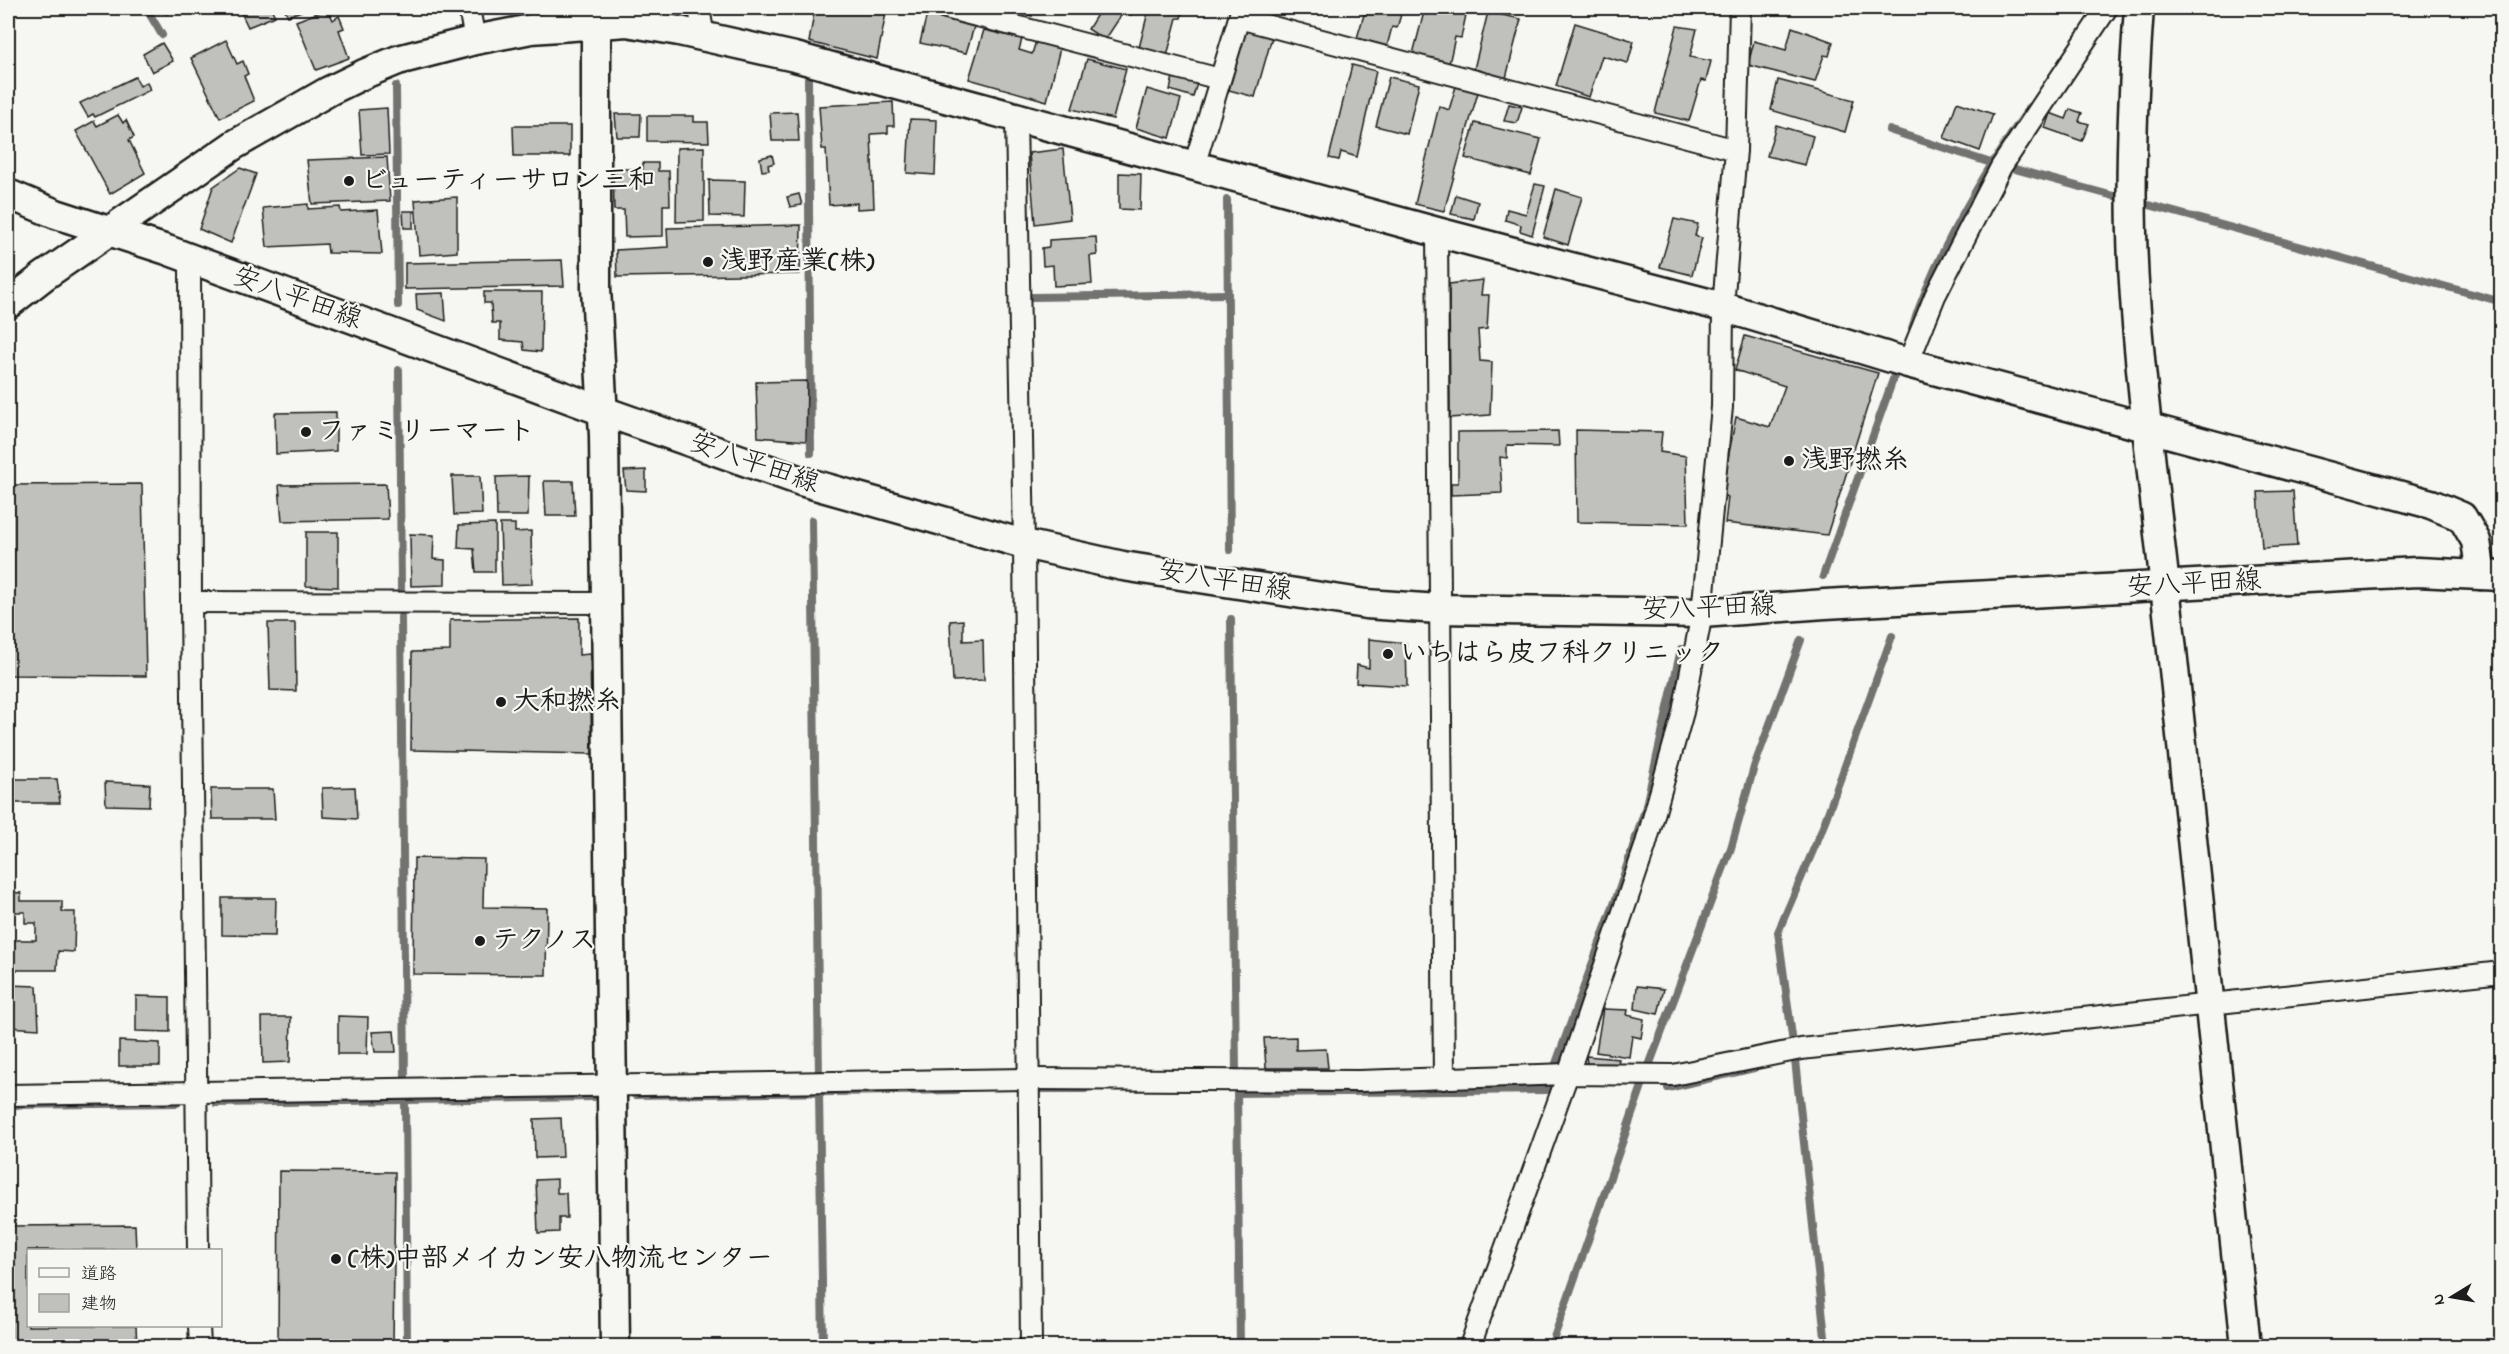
<svg xmlns="http://www.w3.org/2000/svg" width="2509" height="1354" font-family="'Indie Flower','Klee One',sans-serif">
<style>
.lines{fill:none;stroke-linecap:round;stroke-linejoin:round}
.stream{stroke:#727271;stroke-width:8}
.building{fill:#c0c0bd;stroke:#1c1c1c;stroke-width:1.5}
.street-casing{stroke:#1c1c1c;stroke-width:24}
.secondary-casing{stroke:#1c1c1c;stroke-width:33}
.street{stroke:#f6f6f2;stroke-width:20}
.secondary{stroke:#f6f6f2;stroke-width:28}
.poi-dot{fill:#1c1c1c;stroke:#f6f6f2;stroke-width:2}
.labels{text-anchor:middle;dominant-baseline:central;stroke-width:4.5;stroke-linejoin:round;paint-order:stroke}
.poi-label{font-size:27px;font-weight:bold;fill:#1c1c1c;stroke:#f6f6f2;text-anchor:start}
.street-label{font-size:27px;fill:#1c1c1c;stroke:#f6f6f2}
</style>
<rect width="100%" height="100%" fill="#f6f6f2"/>
<filter id="ink" filterUnits="userSpaceOnUse"><feTurbulence type="fractalNoise" baseFrequency=".0167" numOctaves="2"/><feDisplacementMap in="SourceGraphic" scale="12" xChannelSelector="R" yChannelSelector="G"/><feConvolveMatrix kernelMatrix="1 2 1 2 8 2 1 2 1" color-interpolation-filters="sRGB"/></filter>
<g filter="url(#ink)">
<g class="lines">
<g class="stream">
<path d="M 146,8 L 162,35"/>
<path d="M 808,79 L 811,453"/>
<path d="M 396,86 L 398,305"/>
<path d="M 1889,130 L 1991,163"/>
<path d="M 2011,168 L 2121,198"/>
<path d="M 1227,200 L 1230,550"/>
<path d="M 2138,202 L 2502,302"/>
<path d="M 1032,297 L 1228,294"/>
<path d="M 1912,328 C 1938,249 1982,175 2030,107"/>
<path d="M 399,370 L 401,588"/>
<path d="M 812,520 L 819,1077"/>
<path d="M 1823,576 L 1896,371"/>
<path d="M 401,617 L 405,1083"/>
<path d="M 1231,619 L 1236,1072"/>
<path d="M 1555,1066 L 1617,896 L 1645,810 L 1681,649"/>
<path d="M 1647,1071 L 1731,848 L 1754,767 L 1801,640"/>
<path d="M 1668,1088 L 1754,1068"/>
<path d="M 1040,1089 L 1085,1089"/>
<path d="M 1237,1090 L 1240,1346"/>
<path d="M 819,1093 L 823,1346"/>
<path d="M 1237,1093 L 1547,1090 L 1549,1084"/>
<path d="M 635,1095 L 956,1090"/>
<path d="M 405,1101 L 407,1346"/>
<path d="M 216,1103 L 593,1097"/>
<path d="M 8,1105 L 177,1103"/>
<path d="M 1551,1346 L 1643,1083"/>
<path d="M 1826,1346 L 1794,1051 L 1778,932 L 1821,832 L 1892,636"/>
</g>
</g>
<g class="building">
<path d="M 162,8 L 179,8 L 166,14 Z"/>
<path d="M 239,8 L 271,8 L 275,16 L 248,27 Z"/>
<path d="M 284,8 L 309,8 L 288,16 Z"/>
<path d="M 386,8 L 414,8 L 387,13 Z"/>
<path d="M 481,8 L 515,8 L 482,14 Z"/>
<path d="M 644,8 L 691,8 L 693,20 L 644,9 Z"/>
<path d="M 744,8 L 771,8 L 770,14 Z"/>
<path d="M 815,8 L 887,8 L 877,59 L 809,42 Z"/>
<path d="M 991,8 L 1034,8 L 1032,16 L 1008,9 L 1007,14 Z"/>
<path d="M 1101,8 L 1137,8 L 1131,15 L 1124,11 L 1105,40 L 1088,29 Z"/>
<path d="M 1149,8 L 1184,8 L 1181,18 L 1177,18 L 1167,56 L 1139,48 Z"/>
<path d="M 1366,8 L 1394,8 L 1402,11 L 1397,28 L 1392,27 L 1387,46 L 1357,38 Z"/>
<path d="M 1425,8 L 1440,8 L 1466,15 L 1461,38 L 1455,37 L 1449,64 L 1413,54 Z"/>
<path d="M 1493,8 L 1522,8 L 1520,14 Z"/>
<path d="M 328,9 L 333,20 L 339,16 L 344,28 L 339,30 L 349,58 L 316,70 L 296,21 Z"/>
<path d="M 1488,12 L 1521,19 L 1506,78 L 1474,69 Z"/>
<path d="M 927,14 L 974,27 L 966,53 L 920,43 Z"/>
<path d="M 1575,23 L 1634,41 L 1628,63 L 1602,56 L 1589,97 L 1556,86 Z"/>
<path d="M 1677,26 L 1697,29 L 1690,57 L 1711,61 L 1706,81 L 1701,80 L 1689,121 L 1655,113 Z"/>
<path d="M 1792,27 L 1833,42 L 1829,56 L 1824,55 L 1815,82 L 1748,65 L 1754,41 L 1786,50 Z"/>
<path d="M 984,30 L 1022,39 L 1019,50 L 1032,54 L 1036,41 L 1060,48 L 1047,101 L 969,79 Z"/>
<path d="M 1246,30 L 1272,37 L 1255,97 L 1229,90 Z"/>
<path d="M 226,40 L 237,64 L 243,61 L 248,74 L 244,76 L 254,101 L 220,118 L 191,58 Z"/>
<path d="M 162,43 L 173,61 L 152,72 L 143,54 Z"/>
<path d="M 1087,59 L 1126,69 L 1113,119 L 1072,109 Z"/>
<path d="M 1352,65 L 1376,71 L 1357,157 L 1341,152 L 1339,160 L 1329,158 Z"/>
<path d="M 135,77 L 140,86 L 147,82 L 150,90 L 95,117 L 93,114 L 88,117 L 80,103 Z"/>
<path d="M 1173,77 L 1197,83 L 1193,97 L 1170,90 Z"/>
<path d="M 1389,77 L 1419,84 L 1407,134 L 1376,126 Z"/>
<path d="M 1778,80 L 1854,100 L 1845,132 L 1771,110 Z"/>
<path d="M 1457,83 L 1479,89 L 1444,211 L 1415,204 L 1439,106 L 1449,110 Z"/>
<path d="M 1147,89 L 1181,99 L 1170,138 L 1136,128 Z"/>
<path d="M 893,102 L 894,126 L 888,126 L 888,133 L 871,134 L 874,208 L 857,209 L 857,203 L 829,205 L 826,149 L 822,149 L 819,106 Z"/>
<path d="M 1957,102 L 1993,114 L 1980,151 L 1944,138 Z"/>
<path d="M 1509,104 L 1522,107 L 1517,123 L 1504,121 Z"/>
<path d="M 387,108 L 389,154 L 362,155 L 359,110 Z"/>
<path d="M 2070,109 L 2082,113 L 2079,121 L 2089,124 L 2082,141 L 2045,128 L 2050,113 L 2066,119 Z"/>
<path d="M 797,112 L 799,141 L 772,141 L 770,113 Z"/>
<path d="M 615,114 L 641,114 L 640,137 L 617,137 Z"/>
<path d="M 118,115 L 123,123 L 126,120 L 134,137 L 129,140 L 145,173 L 110,194 L 76,131 L 94,121 L 97,126 Z"/>
<path d="M 647,116 L 694,116 L 694,122 L 708,122 L 709,142 L 647,141 Z"/>
<path d="M 910,119 L 937,120 L 935,175 L 907,173 Z"/>
<path d="M 1475,123 L 1541,139 L 1531,175 L 1465,158 Z"/>
<path d="M 1776,125 L 1813,136 L 1805,165 L 1767,156 Z"/>
<path d="M 513,126 L 570,126 L 570,156 L 514,156 Z"/>
<path d="M 704,147 L 704,221 L 676,222 L 677,148 Z"/>
<path d="M 1063,149 L 1070,219 L 1035,224 L 1029,153 Z"/>
<path d="M 772,155 L 774,163 L 768,165 L 769,170 L 762,171 L 760,158 Z"/>
<path d="M 387,157 L 390,201 L 312,204 L 307,160 Z"/>
<path d="M 643,163 L 658,163 L 658,171 L 669,171 L 670,205 L 663,205 L 663,236 L 625,237 L 624,210 L 614,210 L 613,169 L 643,169 Z"/>
<path d="M 240,168 L 256,174 L 231,243 L 199,229 L 213,187 Z"/>
<path d="M 1119,173 L 1141,174 L 1140,210 L 1119,209 Z"/>
<path d="M 709,180 L 745,181 L 744,217 L 710,216 Z"/>
<path d="M 1535,184 L 1545,186 L 1532,235 L 1520,231 L 1521,225 L 1505,220 L 1507,209 L 1526,214 Z"/>
<path d="M 1556,189 L 1582,197 L 1568,245 L 1543,237 Z"/>
<path d="M 799,194 L 802,205 L 790,207 L 787,197 Z"/>
<path d="M 1456,195 L 1478,202 L 1474,219 L 1451,214 Z"/>
<path d="M 457,197 L 457,252 L 419,255 L 415,200 Z"/>
<path d="M 308,204 L 308,209 L 340,207 L 341,212 L 378,210 L 382,254 L 328,253 L 327,244 L 267,247 L 263,208 Z"/>
<path d="M 403,211 L 413,211 L 413,228 L 404,228 Z"/>
<path d="M 1674,219 L 1698,224 L 1695,236 L 1702,238 L 1692,275 L 1660,267 Z"/>
<path d="M 801,225 L 800,274 L 617,277 L 616,250 L 668,247 L 667,228 Z"/>
<path d="M 1096,237 L 1097,255 L 1090,256 L 1092,284 L 1054,286 L 1053,265 L 1043,266 L 1042,248 L 1049,247 L 1049,240 Z"/>
<path d="M 562,260 L 564,286 L 405,289 L 405,263 Z"/>
<path d="M 1483,280 L 1481,295 L 1489,295 L 1487,329 L 1478,330 L 1480,361 L 1492,362 L 1490,415 L 1450,418 L 1449,284 Z"/>
<path d="M 484,292 L 542,292 L 541,352 L 524,350 L 523,342 L 500,340 L 500,323 L 492,323 L 491,303 L 484,303 Z"/>
<path d="M 444,293 L 446,321 L 417,310 L 416,294 Z"/>
<path d="M 1745,336 L 1878,373 L 1827,535 L 1725,523 L 1728,497 L 1721,495 L 1736,417 L 1770,427 L 1785,386 L 1735,370 Z"/>
<path d="M 807,381 L 806,441 L 758,437 L 756,382 Z"/>
<path d="M 336,412 L 336,451 L 276,454 L 275,413 Z"/>
<path d="M 1576,430 L 1662,432 L 1660,452 L 1686,456 L 1688,524 L 1577,522 Z"/>
<path d="M 1558,431 L 1559,446 L 1507,445 L 1507,458 L 1500,457 L 1502,493 L 1451,495 L 1451,483 L 1458,483 L 1458,432 Z"/>
<path d="M 646,470 L 646,491 L 626,490 L 624,471 Z"/>
<path d="M 452,476 L 480,476 L 482,514 L 454,515 Z"/>
<path d="M 529,476 L 528,516 L 497,516 L 496,477 Z"/>
<path d="M 544,481 L 573,481 L 575,516 L 546,516 Z"/>
<path d="M 142,484 L 146,676 L 8,675 L 8,485 Z"/>
<path d="M 386,484 L 388,519 L 282,521 L 279,485 Z"/>
<path d="M 2293,491 L 2297,546 L 2262,548 L 2258,492 Z"/>
<path d="M 495,524 L 495,572 L 476,572 L 474,549 L 458,548 L 459,525 Z"/>
<path d="M 500,524 L 515,524 L 515,532 L 531,531 L 532,584 L 502,585 Z"/>
<path d="M 306,532 L 338,532 L 338,587 L 306,586 Z"/>
<path d="M 410,534 L 434,535 L 433,559 L 445,560 L 445,585 L 411,586 Z"/>
<path d="M 579,618 L 579,655 L 590,654 L 592,754 L 411,750 L 412,652 L 450,651 L 450,620 Z"/>
<path d="M 963,620 L 963,641 L 983,640 L 984,680 L 953,681 L 950,621 Z"/>
<path d="M 268,623 L 295,623 L 296,691 L 270,690 Z"/>
<path d="M 1369,639 L 1406,643 L 1407,686 L 1356,683 L 1357,665 L 1369,668 Z"/>
<path d="M 8,779 L 57,779 L 60,803 L 8,803 Z"/>
<path d="M 105,782 L 150,784 L 149,806 L 106,805 Z"/>
<path d="M 355,787 L 357,819 L 323,817 L 322,788 Z"/>
<path d="M 211,789 L 273,789 L 275,819 L 212,819 Z"/>
<path d="M 414,858 L 484,859 L 483,907 L 547,908 L 546,975 L 413,974 Z"/>
<path d="M 8,892 L 21,893 L 21,901 L 62,901 L 62,912 L 75,912 L 74,952 L 58,951 L 57,970 L 13,970 L 13,940 L 36,940 L 36,923 L 25,923 L 25,912 L 8,912 Z"/>
<path d="M 222,898 L 276,898 L 275,936 L 222,935 Z"/>
<path d="M 8,985 L 37,986 L 39,1029 L 8,1027 Z"/>
<path d="M 1637,986 L 1664,989 L 1658,1014 L 1635,1009 Z"/>
<path d="M 136,996 L 170,997 L 170,1032 L 136,1031 Z"/>
<path d="M 1603,1009 L 1628,1010 L 1627,1015 L 1644,1019 L 1641,1038 L 1632,1036 L 1629,1057 L 1596,1052 Z"/>
<path d="M 338,1016 L 368,1017 L 367,1054 L 338,1054 Z"/>
<path d="M 262,1017 L 291,1017 L 290,1062 L 263,1063 Z"/>
<path d="M 394,1031 L 396,1052 L 375,1052 L 372,1032 Z"/>
<path d="M 1296,1037 L 1296,1050 L 1326,1049 L 1328,1068 L 1266,1068 L 1264,1038 Z"/>
<path d="M 119,1041 L 160,1043 L 160,1066 L 119,1066 Z"/>
<path d="M 1586,1056 L 1619,1059 L 1617,1067 L 1587,1064 Z"/>
<path d="M 561,1118 L 563,1157 L 535,1158 L 534,1119 Z"/>
<path d="M 279,1171 L 395,1172 L 393,1346 L 278,1346 Z"/>
<path d="M 557,1179 L 557,1193 L 566,1193 L 567,1218 L 559,1218 L 559,1232 L 538,1233 L 536,1180 Z"/>
<path d="M 135,1225 L 136,1250 L 28,1250 L 28,1326 L 136,1326 L 137,1346 L 8,1346 L 8,1226 Z"/>
<path d="M 421,1344 L 477,1345 L 477,1346 L 421,1346 Z"/>
</g>
<g class="lines">
<g class="street-casing">
<g id="street">
<path d="M 469,8 L 475,40"/>
<path d="M 699,8 L 704,37"/>
<path d="M 946,8 L 1220,79"/>
<path d="M 1239,18 L 1736,150"/>
<path d="M 1016,118 L 1024,544 L 1031,1346"/>
<path d="M 1194,166 L 1242,8"/>
<path d="M 1437,232 L 1444,1079"/>
<path d="M 190,259 L 191,602 L 198,1250"/>
<path d="M 1908,363 L 1935,296 L 2001,167 L 2107,8"/>
<path d="M 191,602 L 606,603"/>
<path d="M 8,1095 L 1029,1079 L 1359,1081 L 1568,1074 L 1673,1075 L 1801,1049 L 2502,972"/>
<path d="M 199,1326 L 200,1346"/>
<path d="M 1470,1346 L 1568,1074 L 1645,847 L 1683,712 L 1702,613 L 1722,407 L 1723,307 L 1736,150 L 1740,8"/>
</g>
</g>
<g class="secondary-casing">
<g id="secondary">
<path d="M 2139,8 C 2132,104 2128,201 2135,298 C 2143,413 2159,526 2171,641 C 2196,876 2221,1111 2246,1346"/>
<path d="M 596,23 L 596,288 L 604,436 L 615,1346"/>
<path d="M 8,194 L 56,214 L 167,250 L 603,411 L 801,481 L 1024,544 L 1123,566 L 1366,604 L 1439,609 L 1702,613 L 1825,604 L 2417,572 L 2502,576"/>
<path d="M 8,304 L 44,276 L 234,145 L 329,91 L 364,74 L 398,60 L 475,40 L 531,29 L 627,22 L 679,31 L 795,57 L 1437,232 L 1723,307 L 1908,363 L 2431,504 L 2462,517 L 2476,541 L 2481,575"/>
</g>
</g>
<use href="#street" class="street"/>
<use href="#secondary" class="secondary"/>
</g>
</g>
<g class="poi-dot">
<circle cx="349" cy="181" r="6"/>
<circle cx="708" cy="262" r="6"/>
<circle cx="306" cy="432" r="6"/>
<circle cx="1789" cy="461" r="6"/>
<circle cx="1388" cy="654" r="6"/>
<circle cx="501" cy="702" r="6"/>
<circle cx="480" cy="941" r="6"/>
<circle cx="336" cy="1259" r="6"/>
</g>
<g class="labels">
<g class="poi-label">
<text x="361" y="181">ビューティーサロン三和</text>
<text x="720" y="262">浅野産業(株)</text>
<text x="318" y="432">ファミリーマート</text>
<text x="1801" y="461">浅野撚糸</text>
<text x="1400" y="654">いちはら皮フ科クリニック</text>
<text x="513" y="702">大和撚糸</text>
<text x="492" y="941">テクノス</text>
<text x="348" y="1259">(株)中部メイカン安八物流センター</text>
</g>
<g class="street-label">
<text transform="translate(297 299) rotate(20)">安八平田線</text>
<text transform="translate(754 464) rotate(19)">安八平田線</text>
<text transform="translate(1225 582) rotate(9)">安八平田線</text>
<text transform="translate(2194 585) rotate(-3)">安八平田線</text>
<text transform="translate(1709 609) rotate(-2)">安八平田線</text>
</g>
</g>
<rect width="2509" height="1354" fill="none" stroke="#f6f6f2" stroke-width="30"/>
<rect x="15" y="15" width="2479" height="1324" fill="none" stroke="#1c1c1c" stroke-width="2" filter="url(#ink)"/>
<rect x="27" y="1249" width="195" height="78" fill="#f6f6f2" stroke="#9f9f9c" stroke-width="1.5"/>
<rect x="39" y="1268" width="30" height="9" fill="#f6f6f2" stroke="#9f9f9c" stroke-width="1.5"/>
<text x="81" y="1279" font-size="18" fill="#1c1c1c">道路</text>
<rect x="39" y="1294" width="30" height="18" fill="#c0c0bd" stroke="#9f9f9c" stroke-width="1.5"/>
<text x="81" y="1309" font-size="18" fill="#1c1c1c">建物</text>
<g transform="translate(2452 1297) rotate(259)" stroke="#f6f6f2" stroke-width="4.5" paint-order="stroke">
<path d="M0-4.5L10 22L0 15L-10 22Z" fill="#1c1c1c"/>
<text y="-9" font-size="16" font-weight="bold" text-anchor="middle" fill="#1c1c1c">N</text>
</g>
</svg>
